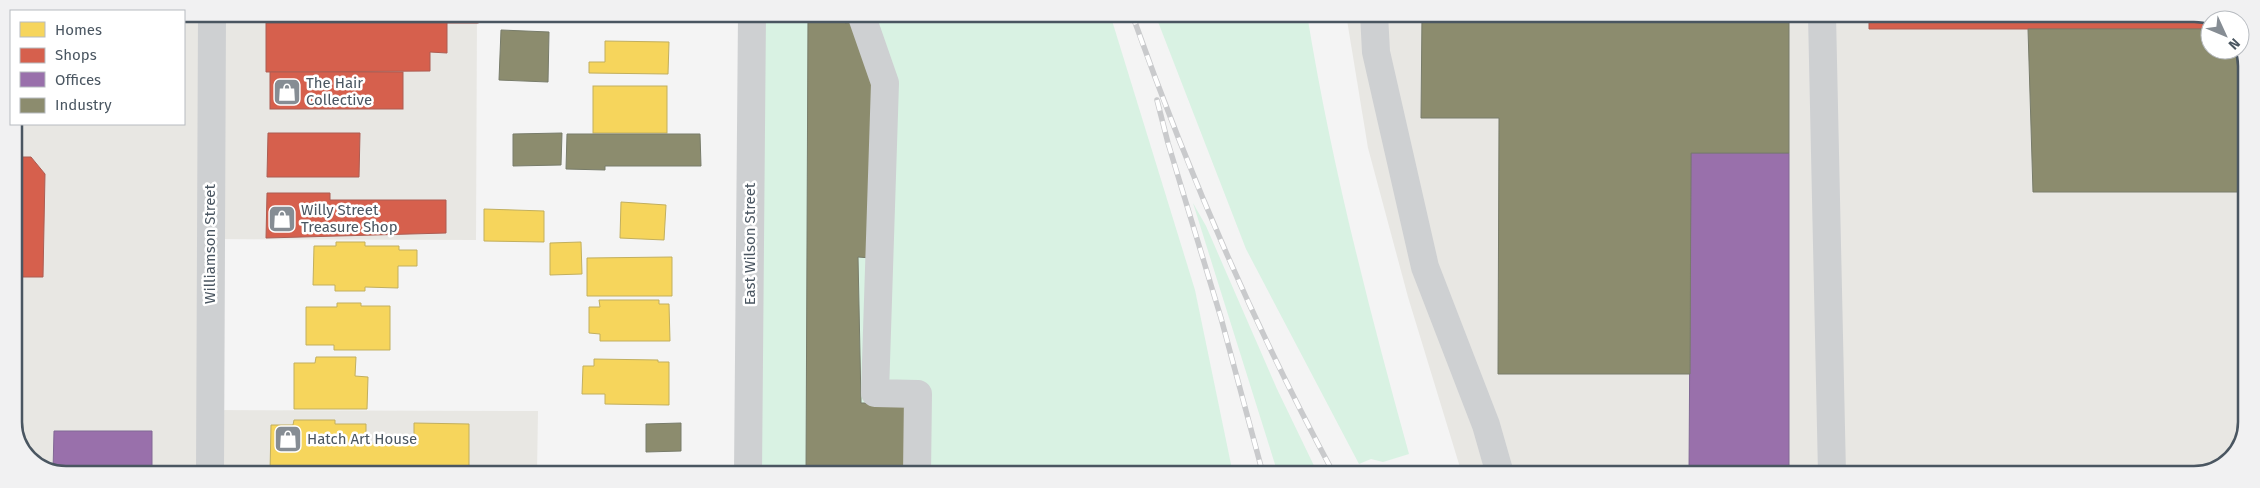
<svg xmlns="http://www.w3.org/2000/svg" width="2260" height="488" font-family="'Fira Sans',sans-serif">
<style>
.commercial{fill:#e8e7e3}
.green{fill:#d9f2e3}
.homes{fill:#f6d55c;stroke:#c2af5e}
.shops{fill:#d6604d;stroke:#ac5d53}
.offices{fill:#9970ab;stroke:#816895}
.industry{fill:#8c8c6e;stroke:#787c6a}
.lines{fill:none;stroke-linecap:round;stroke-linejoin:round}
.minor{stroke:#ced0d2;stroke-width:28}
.rail-casing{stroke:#c9cacc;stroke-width:5.5}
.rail{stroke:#fff;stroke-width:4;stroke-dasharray:11;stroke-linecap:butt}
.labels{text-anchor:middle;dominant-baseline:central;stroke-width:5;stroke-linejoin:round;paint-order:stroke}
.poi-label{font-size:15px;fill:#4a5661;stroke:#fff;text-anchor:start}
.street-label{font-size:15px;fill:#4a5661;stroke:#fff}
.rim{fill:none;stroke:#4a5661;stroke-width:2.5}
</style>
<rect width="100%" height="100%" fill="#f4f4f4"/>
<g class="commercial">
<path d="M 184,14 L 477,14 L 476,240 L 209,239 L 209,410 L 538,411 L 537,473 L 57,473 L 27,456 L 14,428 L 14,124 L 184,124 Z"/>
<path d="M 1346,14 L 2203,15 L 2213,20 L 2210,20 L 2210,50 L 2240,50 L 2246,60 L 2245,431 L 2228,461 L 2193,474 L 1462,474 L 1408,297 L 1368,148 Z"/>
</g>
<g class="green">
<path d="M 751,14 L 1110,14 L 1195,290 L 1233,474 L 748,474 Z"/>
<path d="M 1155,14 L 1307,14 C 1331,163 1369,309 1409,454 L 1383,462 L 1371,459 L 1359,464 L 1246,249 Z"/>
<path d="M 1193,203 L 1206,226 L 1277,389 L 1318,474 L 1278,474 Z"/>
</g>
<g class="homes">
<path d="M 605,41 L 669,42 L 668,74 L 589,73 L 589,62 L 605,62 Z"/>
<rect x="593" y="86" width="74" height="47"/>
<path d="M 621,202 L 666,205 L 664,240 L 620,238 Z"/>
<path d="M 484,209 L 544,211 L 544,242 L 484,241 Z"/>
<path d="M 336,242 L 365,242 L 365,246 L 399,246 L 399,250 L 417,250 L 417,266 L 398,266 L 398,288 L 365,287 L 365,291 L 335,291 L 335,285 L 313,285 L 314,246 L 336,246 Z"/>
<path d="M 581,242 L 582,274 L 550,275 L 550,243 Z"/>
<path d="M 672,257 L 672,296 L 587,296 L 587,258 Z"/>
<path d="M 599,300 L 659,300 L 659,304 L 669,304 L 670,341 L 600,341 L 600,334 L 589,333 L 589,307 L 600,307 Z"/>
<path d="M 337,303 L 361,303 L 361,306 L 390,306 L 390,350 L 334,350 L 334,345 L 306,345 L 306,307 L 337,307 Z"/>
<path d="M 316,357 L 356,357 L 355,376 L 368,377 L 367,409 L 294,409 L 294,363 L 315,363 Z"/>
<path d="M 594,359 L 658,360 L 658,362 L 669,362 L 669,405 L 605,404 L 605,394 L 582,394 L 583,366 L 594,366 Z"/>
<path d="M 294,420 L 335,420 L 335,424 L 366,424 L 366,443 L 414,444 L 414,423 L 469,424 L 469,473 L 270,473 L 271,425 L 293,425 Z"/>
</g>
<g class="shops">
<rect x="274" y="14" width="204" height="9"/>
<path d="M 1869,15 L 2203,15 L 2213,20 L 2210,20 L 2210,29 L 1869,29 Z"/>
<path d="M 266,23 L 447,23 L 447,53 L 430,52 L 430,71 L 266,72 Z"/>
<rect x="270" y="72" width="133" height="37"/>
<path d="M 14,124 L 14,157 L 31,157 L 45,174 L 43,277 L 14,277 Z"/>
<path d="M 268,133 L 360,133 L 359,177 L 267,177 Z"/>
<path d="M 267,193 L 330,193 L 330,200 L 446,200 L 446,233 L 266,238 Z"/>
</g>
<g class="offices">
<path d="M 1691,153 L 1789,153 L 1789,474 L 1689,474 Z"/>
<path d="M 54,431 L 152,431 L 152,473 L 57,473 L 53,471 Z"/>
</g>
<g class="industry">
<path d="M 808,14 L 845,14 L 845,23 L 855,22 L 875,90 L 871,258 L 858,257 L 861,403 L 906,403 L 905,474 L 806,474 Z"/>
<path d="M 1422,14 L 1789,15 L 1789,153 L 1691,153 L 1690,374 L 1498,374 L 1499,118 L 1421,118 Z"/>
<path d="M 2028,29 L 2210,29 L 2210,50 L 2240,50 L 2240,48 L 2246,60 L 2246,192 L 2033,192 Z"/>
<path d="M 501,30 L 549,32 L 548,82 L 499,80 Z"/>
<path d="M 562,133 L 561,165 L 513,166 L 513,134 Z"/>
<path d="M 567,134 L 700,134 L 701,166 L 605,166 L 605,170 L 566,169 Z"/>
<path d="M 681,423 L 681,451 L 646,452 L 646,424 Z"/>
</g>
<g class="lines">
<g class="minor">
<path d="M 861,14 L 885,83 L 875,393 L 918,394 L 917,474"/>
<path d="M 1374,14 L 1376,52 L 1425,267 L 1486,425 L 1500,474"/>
<path d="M 1822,15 L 1832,474"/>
<path d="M 210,473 L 212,14"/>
<path d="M 748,474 L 752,14"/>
</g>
<g class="rail-casing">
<g id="rail">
<path d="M 1132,14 C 1188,172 1254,326 1334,474"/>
<path d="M 1157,100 L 1168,143 L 1221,318 L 1263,474"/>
</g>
</g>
<use href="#rail" class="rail"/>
</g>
<defs>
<g id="shop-square" transform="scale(1.4375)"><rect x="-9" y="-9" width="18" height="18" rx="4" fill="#868d94" stroke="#fff"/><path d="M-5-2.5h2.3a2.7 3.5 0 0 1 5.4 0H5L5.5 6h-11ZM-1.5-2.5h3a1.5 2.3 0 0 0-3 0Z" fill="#fff"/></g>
</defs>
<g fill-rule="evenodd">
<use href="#shop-square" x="287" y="92"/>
<use href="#shop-square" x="282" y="219"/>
<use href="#shop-square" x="288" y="439"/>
</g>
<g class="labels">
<g class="poi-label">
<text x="306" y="83">The Hair<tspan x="306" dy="17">Collective</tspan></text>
<text x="301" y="210">Willy Street<tspan x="301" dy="17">Treasure Shop</tspan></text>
<text x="307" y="439">Hatch Art House</text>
</g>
<g class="street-label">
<text transform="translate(210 244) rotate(-90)">Williamson Street</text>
<text transform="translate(750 244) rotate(-90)">East Wilson Street</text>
</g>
</g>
<path d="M0 0H2260V488H0ZM66 22H2194A44 44 0 0 1 2238 66V422A44 44 0 0 1 2194 466H66A44 44 0 0 1 22 422V66A44 44 0 0 1 66 22Z" fill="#f1f1f2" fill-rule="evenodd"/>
<path class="rim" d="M66 22H2194A44 44 0 0 1 2238 66V422A44 44 0 0 1 2194 466H66A44 44 0 0 1 22 422V66A44 44 0 0 1 66 22Z"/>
<rect x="10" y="10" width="175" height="115" fill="#ffffff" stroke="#b7bbc0"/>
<rect x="20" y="22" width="25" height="15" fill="#f6d55c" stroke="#b7bbc0"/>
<text x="55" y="35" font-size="15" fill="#4a5661">Homes</text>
<rect x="20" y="48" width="25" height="15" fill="#d6604d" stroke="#b7bbc0"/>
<text x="55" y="60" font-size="15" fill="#4a5661">Shops</text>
<rect x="20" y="72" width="25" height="15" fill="#9970ab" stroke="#b7bbc0"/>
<text x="55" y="85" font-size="15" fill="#4a5661">Offices</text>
<rect x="20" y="98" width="25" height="15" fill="#8c8c6e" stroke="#b7bbc0"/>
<text x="55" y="110" font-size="15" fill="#4a5661">Industry</text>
<g transform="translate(2225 35) rotate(134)"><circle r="24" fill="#ffffff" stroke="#b7bbc0"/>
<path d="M0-4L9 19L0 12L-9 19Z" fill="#868d94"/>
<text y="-8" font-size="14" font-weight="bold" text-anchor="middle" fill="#4a5661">N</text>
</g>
</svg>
